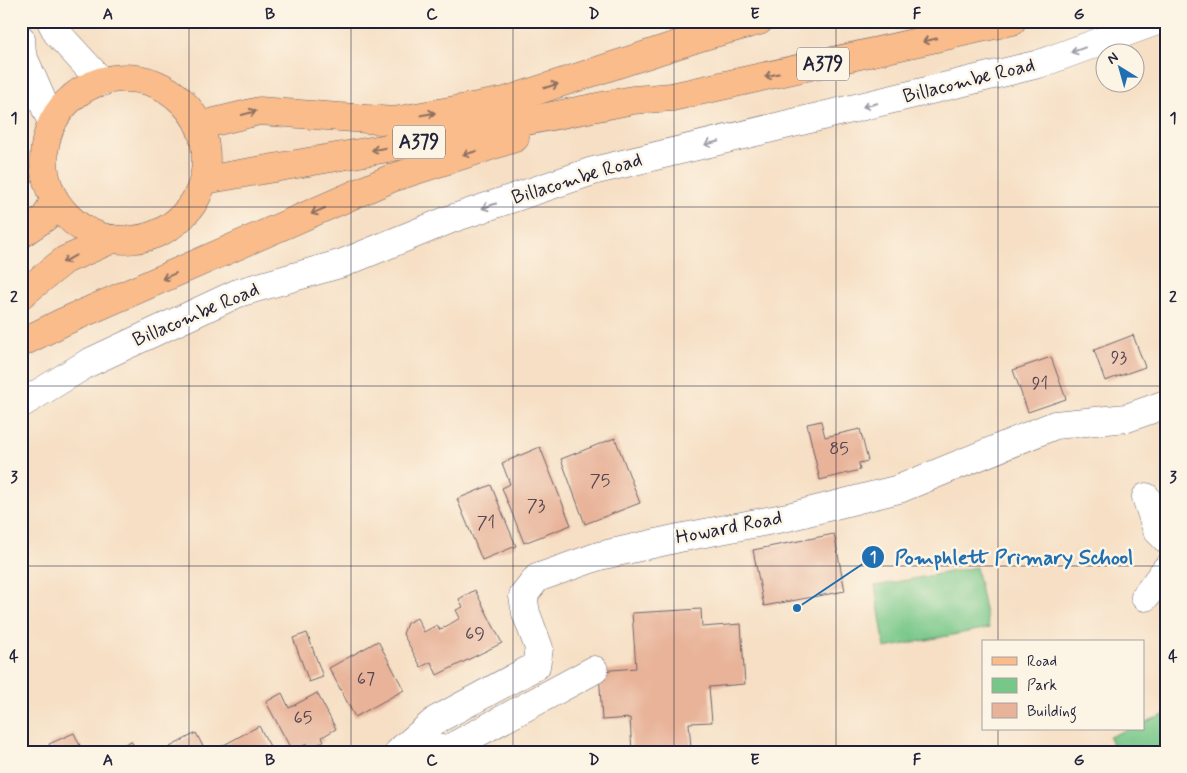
<svg xmlns="http://www.w3.org/2000/svg" width="1187" height="773" font-family="Mynerve,sans-serif">
<style>
.green{fill:#77c788;stroke:#4c7462}
.building{fill:#e8b399}
.lines{fill:none;stroke-linecap:round;stroke-linejoin:round}
.minor-casing{stroke:#6c646b;stroke-width:29}
.major-casing{stroke:#6c646b;stroke-width:29}
.minor{stroke:#fff;stroke-width:28}
.major{stroke:#f9bc8a;stroke-width:28}
.oneway{stroke:#8e6f62}
.oneway2{stroke:#9c9ca7}
.grid{fill:none;stroke:#22223b;stroke-width:1;stroke-opacity:0.55}
.labels{text-anchor:middle;dominant-baseline:central;stroke-width:5;stroke-linejoin:round;paint-order:stroke}
.number-label{font-size:18px;fill:#544652}
.shield{fill:#fcf5e5;stroke:#63616e;stroke-width:1}
.shield-label{font-size:19px;font-weight:bold;fill:#22223b}
.street-label{font-size:20px;fill:#22223b;stroke:#fcf5e5}
.leader{fill:none;stroke:#1f6fb2;stroke-width:2}
.callout-dot{fill:#1f6fb2;stroke:#fcf5e5;stroke-width:2}
.mark-label{font-size:15px;text-anchor:middle;font-weight:bold;fill:#fff}
.callout-label{font-size:21px;text-anchor:middle;font-weight:bold;fill:#1f6fb2;stroke:#fcf5e5;stroke-width:5;stroke-linejoin:round;paint-order:stroke}
.neatline{fill:none;stroke:#22223b;stroke-width:2}
.grid-label{font-size:16px;text-anchor:middle;font-weight:bold;fill:#22223b}
</style>
<rect width="100%" height="100%" fill="#fcf5e5"/>
<filter id="ink" filterUnits="userSpaceOnUse"><feTurbulence type="fractalNoise" baseFrequency=".02" numOctaves="2"/><feDisplacementMap in="SourceGraphic" scale="10" xChannelSelector="R" yChannelSelector="G"/><feConvolveMatrix kernelMatrix="1 2 1 2 8 2 1 2 1" color-interpolation-filters="sRGB"/></filter>
<filter id="wash" filterUnits="userSpaceOnUse"><feTurbulence type="fractalNoise" baseFrequency=".0096" numOctaves="4" result="noise"/><feDisplacementMap in="SourceGraphic" scale="20" xChannelSelector="R" yChannelSelector="G"/><feGaussianBlur stdDeviation="1.12" result="paint"/><feColorMatrix in="noise" values="0 0 0 0 0 0 0 0 0 0 0 0 0 0 0 0 0 1.4 0 .05"/><feComposite in="paint" operator="in"/></filter>
<g filter="url(#wash)">
<rect width="100%" height="100%" fill="#f6dfc4"/>
<g class="green">
<path d="M 976,567 L 989,628 L 885,648 L 875,586 Z"/>
<path d="M 1166,714 L 1166,752 L 1115,752 L 1109,737 L 1128,729 L 1143,729 L 1143,723 Z"/>
</g>
<g id="blocks">
<g class="building">
<path d="M 1133,335 L 1145,367 L 1105,381 L 1094,350 Z"/>
<path d="M 1051,357 L 1066,399 L 1028,412 L 1013,370 Z"/>
<path d="M 821,421 L 825,437 L 860,429 L 868,461 L 859,463 L 860,470 L 820,480 L 807,424 Z"/>
<path d="M 615,438 L 640,503 L 585,524 L 561,459 Z"/>
<path d="M 540,447 L 571,525 L 524,543 L 502,488 L 510,484 L 502,463 Z"/>
<path d="M 491,485 L 516,546 L 482,560 L 457,499 Z"/>
<path d="M 834,534 L 845,591 L 764,606 L 753,550 Z"/>
<path d="M 475,590 L 502,643 L 437,675 L 431,662 L 421,667 L 403,634 L 407,623 L 417,618 L 424,632 L 437,625 L 440,630 L 460,618 L 456,610 L 463,607 L 459,599 Z"/>
<path d="M 701,609 L 702,627 L 741,624 L 745,684 L 709,687 L 712,722 L 689,723 L 691,748 L 707,747 L 707,752 L 632,752 L 630,718 L 602,720 L 599,671 L 636,668 L 632,613 Z"/>
<path d="M 307,633 L 323,677 L 309,682 L 293,638 Z"/>
<path d="M 378,641 L 404,690 L 355,717 L 329,668 Z"/>
<path d="M 282,693 L 289,708 L 317,693 L 336,729 L 322,737 L 324,741 L 310,749 L 307,744 L 292,751 L 266,702 Z"/>
<path d="M 259,726 L 273,752 L 211,752 Z"/>
<path d="M 74,733 L 83,752 L 52,752 L 49,744 Z"/>
<path d="M 196,733 L 206,752 L 173,752 L 170,747 Z"/>
<path d="M 131,741 L 137,752 L 111,752 Z"/>
</g>
</g>
</g>
<g filter="url(#ink)">
<use href="#blocks" fill-opacity="0" stroke="#6c646b" stroke-width="1"/>
<g class="lines">
<g class="minor-casing">
<g id="minor">
<path d="M 51,21 L 57,33 L 102,82"/>
<path d="M 21,39 L 22,54 L 52,123"/>
<path d="M 21,404 L 88,363 L 238,293 L 343,263 L 451,219 L 593,171 L 1039,64 L 1157,21"/>
<path d="M 1146,497 L 1157,530 L 1166,539"/>
<path d="M 1145,597 L 1166,569"/>
<path d="M 403,748 L 448,749 L 594,670"/>
<path d="M 399,752 L 436,720 L 536,666 L 539,648 L 526,613 L 523,596 L 537,578 L 599,556 L 679,538 L 788,517 L 899,489 L 1055,425 L 1127,418 L 1166,404"/>
</g>
</g>
<g class="major-casing">
<g id="major">
<circle cx="125" cy="159" r="81"/>
<path d="M 202,125 L 259,111 L 394,121 L 505,101 L 704,36 L 759,21"/>
<path d="M 205,180 L 405,145 L 633,100 L 672,97 L 1012,21"/>
<path d="M 21,234 L 46,217 L 54,200"/>
<path d="M 21,295 L 65,260 L 113,239"/>
<path d="M 21,343 L 63,322 L 392,178 L 515,138"/>
</g>
</g>
<use href="#minor" class="minor"/>
<use href="#major" class="major"/>
</g>
<defs><path id="oneway-shaft" d="M-6 0H5M1.5-3L5.5 0L1.5 3" fill="none" stroke-width="1.6" stroke-linecap="round" stroke-linejoin="round" transform="scale(1.25)"/></defs>
<g class="oneway">
<use href="#oneway-shaft" transform="translate(930 40) rotate(167)"/>
<use href="#oneway-shaft" transform="translate(772 75) rotate(167)"/>
<use href="#oneway-shaft" transform="translate(551 86) rotate(-18)"/>
<use href="#oneway-shaft" transform="translate(249 113) rotate(-15)"/>
<use href="#oneway-shaft" transform="translate(428 114) rotate(-10)"/>
<use href="#oneway-shaft" transform="translate(379 149) rotate(170)"/>
<use href="#oneway-shaft" transform="translate(470 153) rotate(162)"/>
<use href="#oneway-shaft" transform="translate(318 211) rotate(157)"/>
<use href="#oneway-shaft" transform="translate(69 259) rotate(151)"/>
<use href="#oneway-shaft" transform="translate(169 276) rotate(157)"/>
</g>
<g class="oneway2">
<use href="#oneway-shaft" transform="translate(1078 50) rotate(160)"/>
<use href="#oneway-shaft" transform="translate(870 105) rotate(166)"/>
<use href="#oneway-shaft" transform="translate(712 143) rotate(167)"/>
<use href="#oneway-shaft" transform="translate(489 206) rotate(161)"/>
</g>
</g>
<path class="grid" d="M 189,21 L 189,752M 351,21 L 351,752M 513,21 L 513,752M 674,21 L 674,752M 836,21 L 836,752M 998,21 L 998,642M 21,207 L 1166,207M 21,386 L 1166,386M 21,566 L 1166,566M 998,729 L 998,752"/>
<g class="labels">
<g class="number-label">
<text x="1119" y="358">93</text>
<text x="1040" y="384">91</text>
<text x="839" y="449">85</text>
<text x="600" y="481">75</text>
<text x="536" y="506">73</text>
<text x="486" y="523">71</text>
<text x="475" y="634">69</text>
<text x="366" y="679">67</text>
<text x="303" y="718">65</text>
</g>
<g class="shield">
<rect x="797" y="47.5" width="52" height="33" rx="4"/>
<rect x="393" y="125.5" width="52" height="33" rx="4"/>
</g>
<g class="shield-label">
<text x="823" y="64">A379</text>
<text x="419" y="142">A379</text>
</g>
<g class="street-label">
<text transform="translate(969 81) rotate(-14)">Billacombe Road</text>
<text transform="translate(577 179) rotate(-17)">Billacombe Road</text>
<text transform="translate(196 315) rotate(-23)">Billacombe Road</text>
<text transform="translate(729 528) rotate(-11)">Howard Road</text>
</g>
</g>
<path class="leader" d="M797 608L873 557"/>
<g class="callout-dot">
<circle cx="797" cy="608" r="5"/>
<circle cx="873" cy="557" r="12"/>
</g>
<g class="mark-label">
<text x="873" y="562">1</text>
</g>
<g class="callout-label">
<text x="1014" y="564">Pomphlett Primary School</text>
</g>
<rect width="1187" height="773" fill="none" stroke="#fcf5e5" stroke-width="55"/>
<rect x="982" y="640" width="162" height="90" fill="#fcf5e5" stroke="#a5a1a1"/>
<rect x="992" y="657" width="25" height="8" fill="#f9bc8a" stroke="#a5a1a1"/>
<text x="1027" y="666" font-size="15" fill="#22223b">Road</text>
<rect x="992" y="678" width="25" height="15" fill="#77c788" stroke="#a5a1a1"/>
<text x="1027" y="690" font-size="15" fill="#22223b">Park</text>
<rect x="992" y="703" width="25" height="15" fill="#e8b399" stroke="#a5a1a1"/>
<text x="1027" y="716" font-size="15" fill="#22223b">Building</text>
<g transform="translate(1120 68) rotate(323)"><circle r="24" fill="#fcf5e5" stroke="#a5a1a1"/>
<path d="M0-4L9 19L0 12L-9 19Z" fill="#1f6fb2"/>
<text y="-8" font-size="14" font-weight="bold" text-anchor="middle" fill="#22223b">N</text>
</g>
<rect x="28" y="28" width="1132" height="718" class="neatline"/>
<g class="grid-label">
<text x="108" y="19">A</text>
<text x="270" y="19">B</text>
<text x="432" y="19">C</text>
<text x="594" y="19">D</text>
<text x="755" y="19">E</text>
<text x="917" y="19">F</text>
<text x="1079" y="19">G</text>
<text x="14" y="123">1</text>
<text x="1173" y="123">1</text>
<text x="14" y="302">2</text>
<text x="1173" y="302">2</text>
<text x="14" y="482">3</text>
<text x="1173" y="482">3</text>
<text x="14" y="661">4</text>
<text x="1173" y="661">4</text>
<text x="108" y="765">A</text>
<text x="270" y="765">B</text>
<text x="432" y="765">C</text>
<text x="594" y="765">D</text>
<text x="755" y="765">E</text>
<text x="917" y="765">F</text>
<text x="1079" y="765">G</text>
</g>
</svg>
